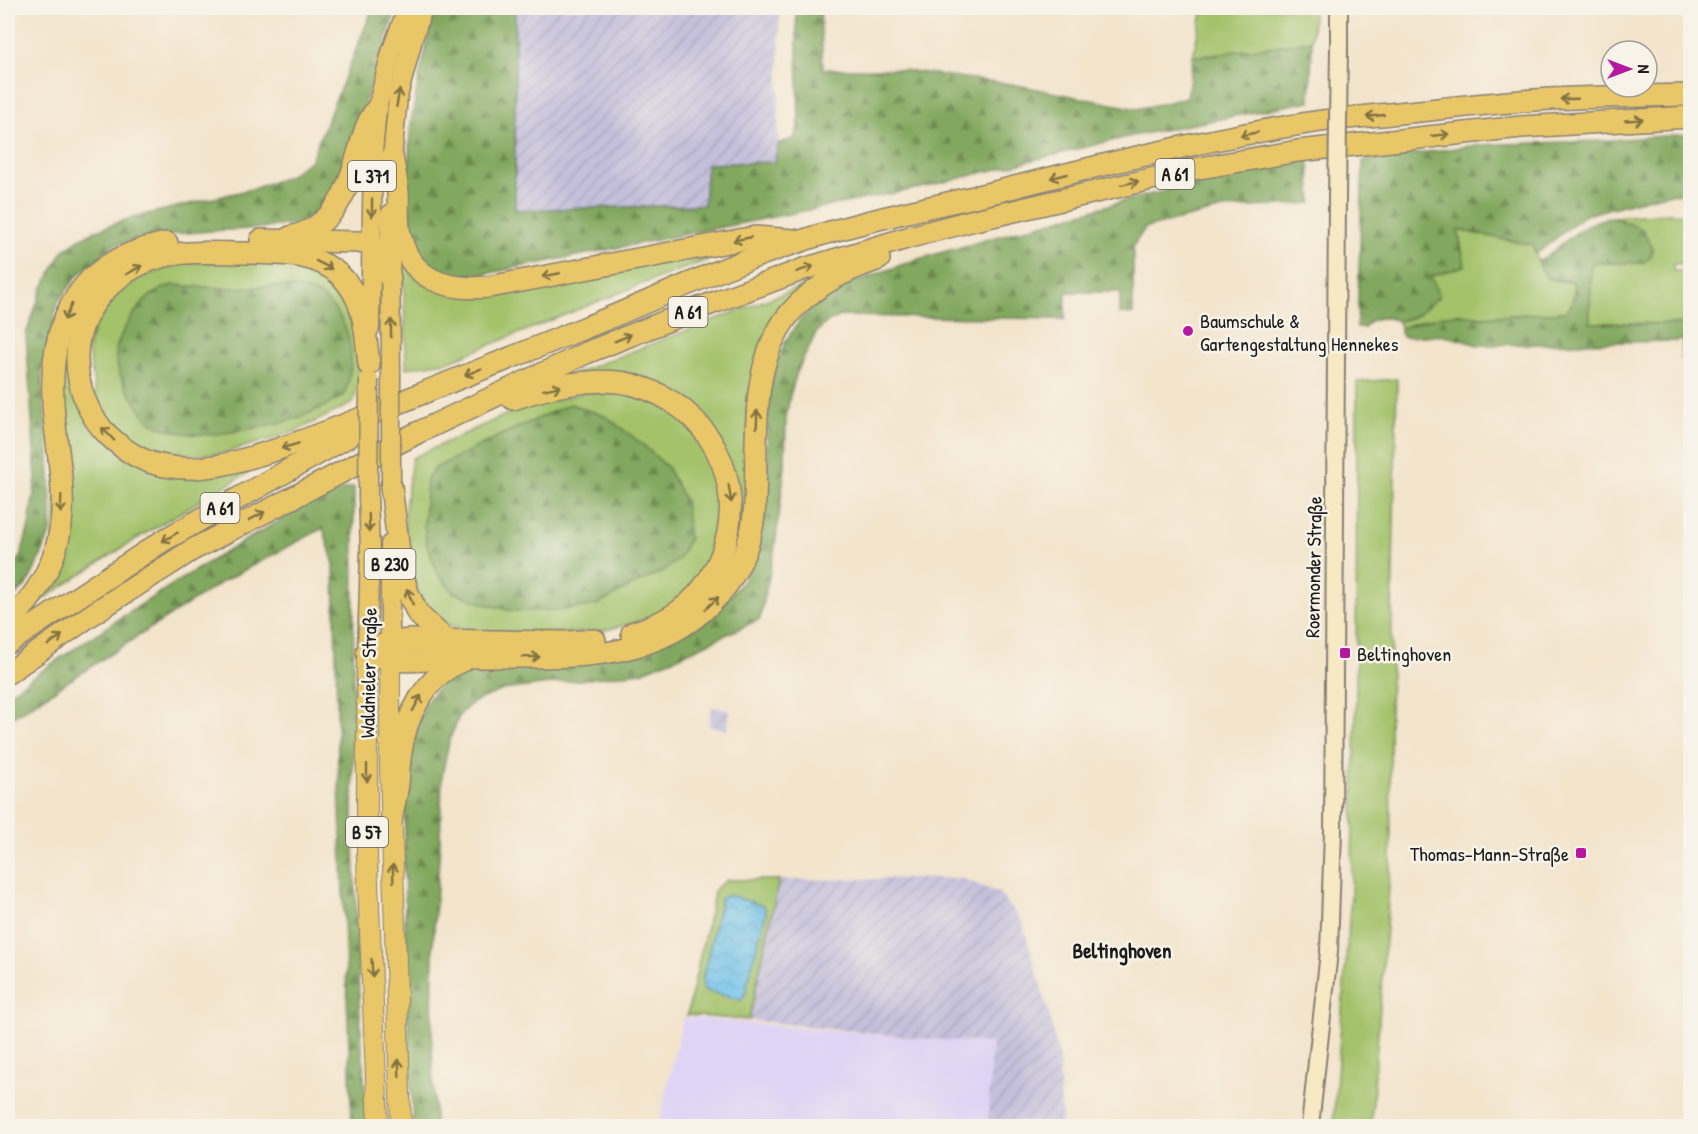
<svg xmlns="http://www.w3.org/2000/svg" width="1698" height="1134" font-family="'Patrick Hand',sans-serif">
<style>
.built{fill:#e0d4f4}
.industrial{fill:url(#industrial-furrows)}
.grass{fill:#a3c26a;stroke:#606f43;stroke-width:1.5;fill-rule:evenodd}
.forest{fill:url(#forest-firs);stroke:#4f623d;stroke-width:1.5}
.water{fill:url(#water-waves);stroke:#456e83;stroke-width:1.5}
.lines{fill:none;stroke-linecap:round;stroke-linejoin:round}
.secondary-casing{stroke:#888074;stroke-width:20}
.primary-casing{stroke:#888074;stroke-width:21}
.trunk-casing{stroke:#888074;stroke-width:22}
.motorway-casing{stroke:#888074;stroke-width:24}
.secondary{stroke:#f6e9c3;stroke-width:16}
.primary{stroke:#e9c769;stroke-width:18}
.trunk{stroke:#e9c769;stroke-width:20}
.motorway{stroke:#e9c769;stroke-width:21}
.secondary-bridge-casing{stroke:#888074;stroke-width:20;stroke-linecap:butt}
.primary-bridge-casing{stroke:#888074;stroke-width:21;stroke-linecap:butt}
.secondary-bridge{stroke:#f6e9c3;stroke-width:16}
.primary-bridge{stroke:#e9c769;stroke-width:18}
.oneway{stroke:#827242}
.poi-dot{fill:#b5179e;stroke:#f7f3e8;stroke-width:2}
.labels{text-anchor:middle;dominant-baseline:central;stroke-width:5;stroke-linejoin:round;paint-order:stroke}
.shield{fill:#f7f3e8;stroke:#5e5c59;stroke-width:1.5}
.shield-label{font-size:18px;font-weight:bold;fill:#1c1c1c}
.poi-label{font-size:20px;fill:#1c1c1c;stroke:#f7f3e8;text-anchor:start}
.street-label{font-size:20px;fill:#1c1c1c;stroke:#f7f3e8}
.neighbourhood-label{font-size:21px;font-weight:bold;fill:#1c1c1c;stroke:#f7f3e8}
</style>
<defs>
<pattern id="industrial-furrows" width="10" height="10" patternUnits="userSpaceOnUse" patternTransform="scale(1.5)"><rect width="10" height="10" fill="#c4c0db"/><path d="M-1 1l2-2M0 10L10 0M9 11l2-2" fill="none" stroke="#a8a4bb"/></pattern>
<pattern id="forest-firs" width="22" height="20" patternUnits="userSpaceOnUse" patternTransform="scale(1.5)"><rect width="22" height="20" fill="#82a85e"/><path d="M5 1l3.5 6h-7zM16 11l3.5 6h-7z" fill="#6a884d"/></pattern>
<pattern id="water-waves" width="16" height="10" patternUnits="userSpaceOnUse" patternTransform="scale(1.5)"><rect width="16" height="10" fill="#6ec1ea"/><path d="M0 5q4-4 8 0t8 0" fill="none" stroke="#5fa5c8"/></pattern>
</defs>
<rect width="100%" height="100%" fill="#f7f3e8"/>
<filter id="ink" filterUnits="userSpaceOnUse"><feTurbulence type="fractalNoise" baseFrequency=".0167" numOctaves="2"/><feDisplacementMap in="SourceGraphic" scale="12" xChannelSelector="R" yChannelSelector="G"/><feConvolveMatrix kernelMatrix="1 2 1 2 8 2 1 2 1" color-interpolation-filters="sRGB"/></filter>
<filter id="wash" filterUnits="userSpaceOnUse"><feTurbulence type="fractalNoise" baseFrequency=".008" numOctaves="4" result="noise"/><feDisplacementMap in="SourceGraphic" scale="24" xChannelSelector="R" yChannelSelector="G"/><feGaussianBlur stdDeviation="1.35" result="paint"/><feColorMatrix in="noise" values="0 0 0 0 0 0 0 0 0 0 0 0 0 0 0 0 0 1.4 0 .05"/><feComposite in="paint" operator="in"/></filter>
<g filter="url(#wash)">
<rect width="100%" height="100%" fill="#f3e4cc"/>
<path class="built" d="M 683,1017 L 925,1039 L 993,1043 L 989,1120 L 1062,1123 L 1062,1126 L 658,1126 Z"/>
<g class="industrial">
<path d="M 515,8 L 780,8 L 778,143 L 775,162 L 708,164 L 704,205 L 515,210 Z"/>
<path d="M 712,707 L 730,711 L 727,730 L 708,726 Z"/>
<path d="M 961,878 L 999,893 L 1022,921 L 1049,1013 L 1059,1058 L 1062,1123 L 988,1120 L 992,1043 L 925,1039 L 749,1020 L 779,880 Z"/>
</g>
<g class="grass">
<path d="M 1203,8 L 1313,8 L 1312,41 L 1193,57 Z"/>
<path d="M 1669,213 L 1690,214 L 1690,263 L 1673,264 L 1673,271 L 1690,271 L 1690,320 L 1684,338 L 1682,324 L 1590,323 L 1591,263 L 1643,263 L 1642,229 L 1612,217 Z"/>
<path d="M 1457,230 L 1533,245 L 1538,262 L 1546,277 L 1557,281 L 1573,282 L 1575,288 L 1571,308 L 1565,312 L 1482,317 L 1460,314 L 1425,320 L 1400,328 L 1398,321 L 1414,317 L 1431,276 Z"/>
<path d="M 750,244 L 642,284 L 447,362 L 406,368 L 403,262 L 442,291 Z"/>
<path d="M 269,261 L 308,267 L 326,277 L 340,290 L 353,310 L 357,332 L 360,380 L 353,403 L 292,433 L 224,453 L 194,455 L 149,448 L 139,443 L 109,419 L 96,397 L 88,350 L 95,325 L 115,296 L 140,277 L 187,262 Z"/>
<path d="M 108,278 L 73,390 L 128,460 L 269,460 L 131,542 L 34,605 L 53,576 L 60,354 Z"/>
<path d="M 816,281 L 780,318 L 739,548 L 661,626 L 732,543 L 709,422 L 681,395 L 647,378 L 621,372 L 565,377 Z"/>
<path d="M 1397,379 L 1390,715 L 1391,861 L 1371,1126 L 1333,1126 L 1351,896 L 1356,711 L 1357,382 Z"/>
<path d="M 585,392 L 627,394 L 659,405 L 691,425 L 712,462 L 719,486 L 722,521 L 709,560 L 695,585 L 673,606 L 640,621 L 602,631 L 572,633 L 470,631 L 448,625 L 425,609 L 409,567 L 405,534 L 405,508 L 412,458 L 514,411 Z"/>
<path d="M 727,880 L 779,880 L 749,1020 L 687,1015 L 715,889 ZM 721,898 L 741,1000 L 704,990 L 702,981 Z"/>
</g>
<g class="forest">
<path d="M 373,8 L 397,8 L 336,187 L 323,209 L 299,223 L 254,229 L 224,230 L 150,236 L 114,245 L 79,274 L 58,302 L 43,362 L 42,384 L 49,453 L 51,507 L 51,530 L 42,554 L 28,583 L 8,604 L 8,577 L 21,555 L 29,526 L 36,478 L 26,334 L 42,289 L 63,251 L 78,240 L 95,231 L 131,218 L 256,188 L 287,177 L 311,160 Z"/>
<path d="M 439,8 L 515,8 L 515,210 L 704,205 L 707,164 L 775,162 L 778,143 L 794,139 L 799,124 L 796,8 L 820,8 L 823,69 L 895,69 L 1011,84 L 1137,109 L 1187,98 L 1193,57 L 1312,41 L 1310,101 L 1127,137 L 920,188 L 475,276 L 441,273 L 416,253 L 407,206 L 410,129 L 420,72 L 433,19 Z"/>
<path d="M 1690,134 L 1690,193 L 1665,194 L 1585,215 L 1536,254 L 1533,245 L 1458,230 L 1465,266 L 1431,276 L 1439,297 L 1414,317 L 1398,321 L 1389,318 L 1379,318 L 1370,321 L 1364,328 L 1357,328 L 1363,161 L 1478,145 L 1598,141 Z"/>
<path d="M 1308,156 L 1312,203 L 1223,209 L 1145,228 L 1133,246 L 1133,314 L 1120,314 L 1120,292 L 1066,292 L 1065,319 L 840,316 L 826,323 L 816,333 L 797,372 L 790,395 L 786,419 L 785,466 L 779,515 L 774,552 L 760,619 L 678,657 L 641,672 L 503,690 L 480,699 L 470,705 L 460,714 L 449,741 L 442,776 L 440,843 L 433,944 L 432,1048 L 435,1126 L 413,1126 L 406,986 L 404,853 L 406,797 L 413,735 L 427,701 L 442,682 L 461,673 L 476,669 L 510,665 L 703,624 L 742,582 L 756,557 L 763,525 L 767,478 L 767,433 L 769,395 L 776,365 L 786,340 L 801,319 L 821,300 L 844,286 L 915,260 L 1120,202 Z"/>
<path d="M 1612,217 L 1642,229 L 1652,248 L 1651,256 L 1643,263 L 1591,263 L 1590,323 L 1682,324 L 1685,329 L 1685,335 L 1690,320 L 1690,360 L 1681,359 L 1683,339 L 1677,341 L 1478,345 L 1443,335 L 1404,337 L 1400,333 L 1400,328 L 1445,315 L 1460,314 L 1482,317 L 1565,312 C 1574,305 1576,293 1573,282 L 1567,280 L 1557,281 L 1546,277 L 1538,262 C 1563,246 1581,222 1612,217 Z"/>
<path d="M 173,285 C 191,286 210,288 228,288 C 257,288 289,281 317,294 C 321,295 324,299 328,302 C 348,322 355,349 349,377 C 348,382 347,389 344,394 C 336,403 299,418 287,421 C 247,429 207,442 167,429 C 148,424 144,415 134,400 C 125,387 116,371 116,354 C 116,338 134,311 146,300 C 153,292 163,288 173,285 Z"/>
<path d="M 570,404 L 605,416 L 641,443 L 667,467 L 685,501 L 689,539 L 678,560 L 664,571 L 637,583 L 597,605 L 559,610 L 513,611 L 485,604 L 453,592 L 438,574 L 427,545 L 424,525 L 427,478 L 435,468 L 501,435 Z"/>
<path d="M 354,487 L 353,813 L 359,998 L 367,1126 L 352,1126 L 338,759 L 334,564 L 323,528 L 222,582 L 8,720 L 8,694 C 89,638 171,583 256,534 C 287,517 319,493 354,487 Z"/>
</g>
<path class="water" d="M 729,895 L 764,906 L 766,912 L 745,994 L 741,1000 L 704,990 L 702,981 L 721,898 Z"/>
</g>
<g filter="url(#ink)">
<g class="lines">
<g class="secondary-casing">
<g id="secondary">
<path d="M 1339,48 L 1339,8"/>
<path d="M 1310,1126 L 1329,952 L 1333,831 L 1337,198"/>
</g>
</g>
<g class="primary-casing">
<g id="primary">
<path d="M 391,169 L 398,97 L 413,39 L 423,8"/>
<path d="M 390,214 L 391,377"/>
<path d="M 370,328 L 373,153 L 377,108 L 391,52 L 407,8"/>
<path d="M 367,652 L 370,550 L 368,496"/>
<path d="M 390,655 L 390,544"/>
</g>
</g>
<g class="trunk-casing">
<g id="trunk">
<path d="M 367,652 L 367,858 L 378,1126"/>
<path d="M 390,660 L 390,768 L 401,1126"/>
</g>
</g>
<g class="motorway-casing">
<g id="motorway">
<path d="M 392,156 C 394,168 397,181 398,193 C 399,207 397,221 400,234 C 409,280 448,291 489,287 L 755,237 L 794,240"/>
<path d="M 290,237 C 346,224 350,174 366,128 C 368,121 373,114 377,108"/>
<path d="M 261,240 L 358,242 L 372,244 L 390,278"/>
<path d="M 369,365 C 365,332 366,300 340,275 C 315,252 278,254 247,253 C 219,253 188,250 161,257 C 115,269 77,310 77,358 C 77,387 88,416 109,436 C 125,451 144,463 165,466 C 202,473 237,462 272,451 C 323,435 373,413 423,393 C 477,371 531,350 584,328 C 655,300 723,266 795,243 C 860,221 928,208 995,192 C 1096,166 1198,141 1302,124 C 1333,118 1366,117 1399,113 C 1449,108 1499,102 1550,99 C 1597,97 1644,96 1690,95"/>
<path d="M 513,399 C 547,387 598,375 634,385 C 709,405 750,483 721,556 C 713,575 701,594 684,607 C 669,620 651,627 632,633"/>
<path d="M 391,486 L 401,568 L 408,593 L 418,614 L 447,641"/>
<path d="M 8,623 C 36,597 56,563 61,525 C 66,484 55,443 53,402 C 49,318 80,259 167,243"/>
<path d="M 8,643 L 164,540 L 351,435"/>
<path d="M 367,652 C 376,655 384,659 393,660 C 418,663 445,658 470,657 C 492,657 513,657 534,657 C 567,657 601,656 633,647 C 702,629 753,574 755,501 C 758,440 748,364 790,313 C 813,286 846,270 879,259"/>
<path d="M 367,652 L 390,642 L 410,640 L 567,642 L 595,640"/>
<path d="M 8,673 L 97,611 L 192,550 L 417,433 L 586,353 L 694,310 L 804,269 L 910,237 L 971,221 L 1194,169 L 1298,151 L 1521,127 L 1690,117"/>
<path d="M 391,821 C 393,809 396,797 398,784 C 399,774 399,763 401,752 C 406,715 427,674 463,661"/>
</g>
</g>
<use href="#secondary" class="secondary"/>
<use href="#primary" class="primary"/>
<use href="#trunk" class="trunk"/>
<use href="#motorway" class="motorway"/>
<g class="secondary-bridge-casing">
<path id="secondary-bridge" d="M 1337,198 L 1339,48"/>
</g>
<g class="primary-bridge-casing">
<g id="primary-bridge">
<path d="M 391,377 L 391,486"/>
<path d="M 368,496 L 369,380"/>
</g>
</g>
<use href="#secondary-bridge" class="secondary-bridge"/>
<use href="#primary-bridge" class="primary-bridge"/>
</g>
<defs><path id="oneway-shaft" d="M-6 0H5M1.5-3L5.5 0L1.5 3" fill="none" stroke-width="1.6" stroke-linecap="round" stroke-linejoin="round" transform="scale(1.5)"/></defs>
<g class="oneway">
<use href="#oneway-shaft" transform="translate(398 98) rotate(-80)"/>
<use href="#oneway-shaft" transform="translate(1569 99) rotate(178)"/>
<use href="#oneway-shaft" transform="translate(1375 116) rotate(174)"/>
<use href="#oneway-shaft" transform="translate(1634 120) rotate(-3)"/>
<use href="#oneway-shaft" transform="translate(1249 134) rotate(169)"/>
<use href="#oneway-shaft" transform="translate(1440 135) rotate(-6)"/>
<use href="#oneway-shaft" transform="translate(1059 176) rotate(166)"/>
<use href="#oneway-shaft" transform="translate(1130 183) rotate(-12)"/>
<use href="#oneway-shaft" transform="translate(372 208) rotate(90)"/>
<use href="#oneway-shaft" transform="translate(742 239) rotate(169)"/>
<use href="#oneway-shaft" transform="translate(324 265) rotate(27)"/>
<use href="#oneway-shaft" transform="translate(805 269) rotate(-19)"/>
<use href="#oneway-shaft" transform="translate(134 270) rotate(-29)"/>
<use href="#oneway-shaft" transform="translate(551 275) rotate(169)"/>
<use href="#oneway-shaft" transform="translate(68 312) rotate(115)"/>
<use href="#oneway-shaft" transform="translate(391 328) rotate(-90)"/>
<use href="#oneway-shaft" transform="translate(623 338) rotate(-22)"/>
<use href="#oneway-shaft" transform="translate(473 372) rotate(158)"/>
<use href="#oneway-shaft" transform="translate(552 388) rotate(-12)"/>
<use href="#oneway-shaft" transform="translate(757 419) rotate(-88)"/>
<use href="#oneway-shaft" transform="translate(108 434) rotate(-134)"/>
<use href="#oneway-shaft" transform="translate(290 446) rotate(163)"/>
<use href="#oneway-shaft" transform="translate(730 494) rotate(81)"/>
<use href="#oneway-shaft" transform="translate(61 504) rotate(92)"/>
<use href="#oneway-shaft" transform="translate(257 516) rotate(-28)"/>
<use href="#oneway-shaft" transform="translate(369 523) rotate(89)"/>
<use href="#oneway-shaft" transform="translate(170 537) rotate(150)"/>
<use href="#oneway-shaft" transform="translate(410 597) rotate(-110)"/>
<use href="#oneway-shaft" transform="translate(712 603) rotate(-44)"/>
<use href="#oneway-shaft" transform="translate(55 640) rotate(-35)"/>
<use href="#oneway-shaft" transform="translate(531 657)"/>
<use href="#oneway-shaft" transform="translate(417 703) rotate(-62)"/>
<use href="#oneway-shaft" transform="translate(367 773) rotate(90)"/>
<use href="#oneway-shaft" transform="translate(393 873) rotate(-92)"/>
<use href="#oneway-shaft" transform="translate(372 968) rotate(87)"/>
<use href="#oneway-shaft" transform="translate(399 1068) rotate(-92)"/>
</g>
</g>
<g class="poi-dot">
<circle cx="1188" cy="331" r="6"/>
<rect x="1339" y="647" width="12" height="12" rx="3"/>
<rect x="1575" y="847" width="12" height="12" rx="3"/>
</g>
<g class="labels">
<g class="shield">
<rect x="1155.5" y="159" width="39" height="30" rx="4.5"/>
<rect x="348" y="161" width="48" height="30" rx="4.5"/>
<rect x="668.5" y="297" width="39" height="30" rx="4.5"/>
<rect x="200.5" y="493" width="39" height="30" rx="4.5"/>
<rect x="364.5" y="549" width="51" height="30" rx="4.5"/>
<rect x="346" y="817" width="42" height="30" rx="4.5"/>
</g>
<g class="shield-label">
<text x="1175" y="174">A 61</text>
<text x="372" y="176">L 371</text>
<text x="688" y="312">A 61</text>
<text x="220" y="508">A 61</text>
<text x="390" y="564">B 230</text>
<text x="367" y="832">B 57</text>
</g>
<g class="poi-label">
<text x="1200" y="320">Baumschule &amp;<tspan x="1200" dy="23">Gartengestaltung Hennekes</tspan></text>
<text x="1357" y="653">Beltinghoven</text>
<text x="1569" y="853" text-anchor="end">Thomas-Mann-Straße</text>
</g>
<g class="street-label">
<text transform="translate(1313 567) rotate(-89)">Roermonder Straße</text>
<text transform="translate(368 673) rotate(-89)">Waldnieler Straße</text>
</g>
<g class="neighbourhood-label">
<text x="1122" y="950">Beltinghoven</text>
</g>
</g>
<rect width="1698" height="1134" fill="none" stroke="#f7f3e8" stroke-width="30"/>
<g transform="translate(1629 69) rotate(90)"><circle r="28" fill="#f7f3e8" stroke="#9f9d96" stroke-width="1.5"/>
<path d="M0-4.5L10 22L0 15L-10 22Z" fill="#b5179e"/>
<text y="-9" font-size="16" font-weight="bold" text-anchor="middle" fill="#1c1c1c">N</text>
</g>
</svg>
